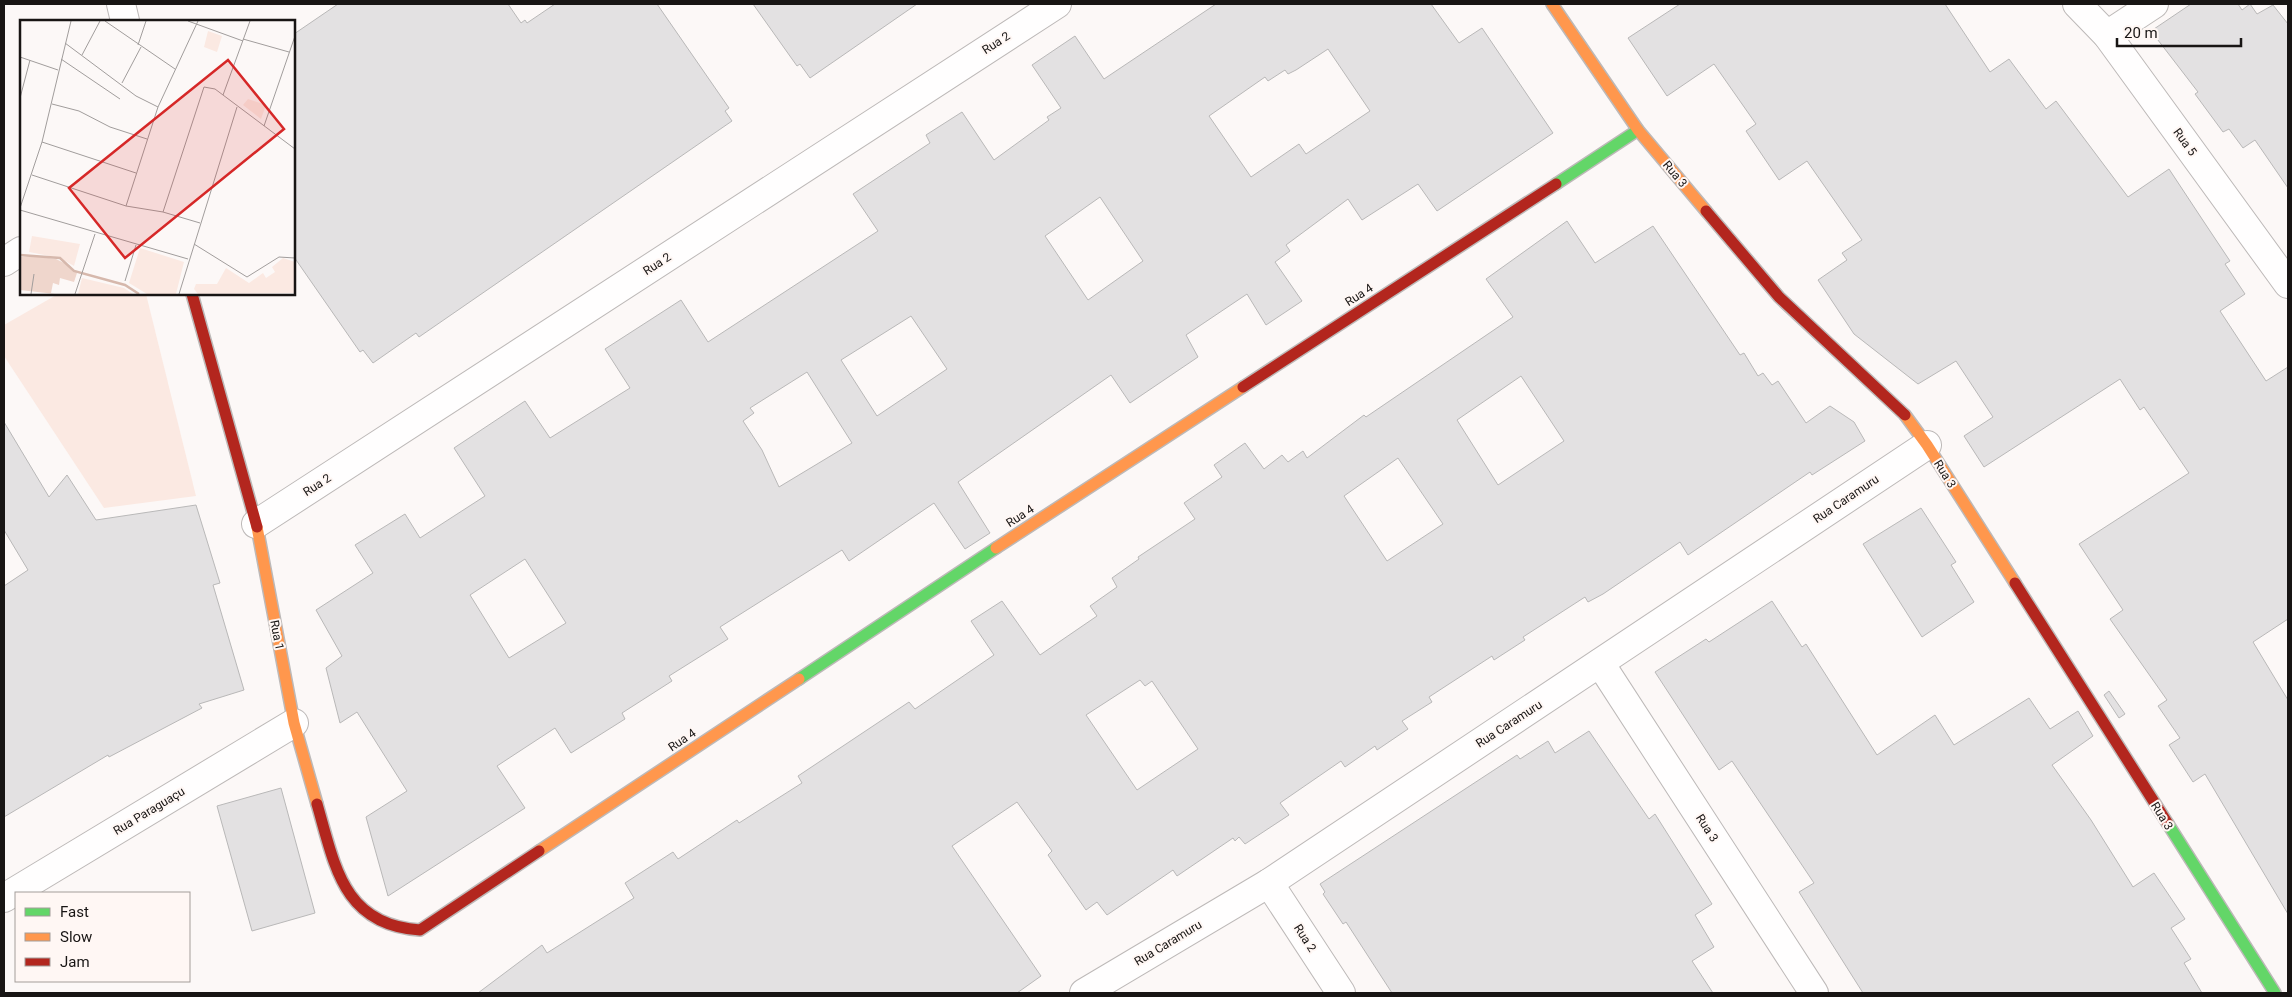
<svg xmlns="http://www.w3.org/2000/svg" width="2292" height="997" font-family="Roboto,sans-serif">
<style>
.green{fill:#fbe9e2}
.building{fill:#e3e1e2;stroke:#b9b8b8;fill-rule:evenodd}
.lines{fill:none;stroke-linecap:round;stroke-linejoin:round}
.street-casing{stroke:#bdb9b8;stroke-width:30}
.fast-casing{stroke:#bdb9b8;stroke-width:14}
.slow-casing{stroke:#bdb9b8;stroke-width:14}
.jam-casing{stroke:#bdb9b8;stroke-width:14}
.street{stroke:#fffefe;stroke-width:28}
.fast{stroke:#63d668;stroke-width:11}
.slow{stroke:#ff974d;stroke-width:11}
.jam{stroke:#b3261e;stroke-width:11}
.labels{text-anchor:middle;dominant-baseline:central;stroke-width:4;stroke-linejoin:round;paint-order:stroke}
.street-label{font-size:12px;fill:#181514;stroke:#fff7f4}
.inset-river{fill:none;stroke:#d6b8ac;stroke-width:2.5}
.inset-road{fill:none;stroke:#a19d9c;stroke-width:1}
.view{fill:#d62828;fill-opacity:0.15;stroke:#d62828;stroke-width:2.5}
.inset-edge{fill:none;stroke:#181514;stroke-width:2.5}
</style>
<rect width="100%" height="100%" fill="#fcf8f7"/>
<path class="green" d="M 58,294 L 146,294 L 196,496 L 104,508 L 4,356 L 4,325 Z"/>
<g class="building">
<path d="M 338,4 L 508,4 L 521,23 L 525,20 L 527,23 L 555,4 L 657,4 L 729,108 L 725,111 L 732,121 L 419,337 L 416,333 L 373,363 L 363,350 L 360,352 L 294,257 L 294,34 Z"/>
<path d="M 753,4 L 917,4 L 810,78 L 800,64 L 797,66 Z"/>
<path d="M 1216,4 L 1431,4 L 1459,43 L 1482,28 L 1553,133 L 1437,211 L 1418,184 L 1362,220 L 1348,199 L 1286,245 L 1290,251 L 1275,262 L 1302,301 L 1266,325 L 1247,294 L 1186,335 L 1198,357 L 1130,403 L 1111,375 L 958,482 L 990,533 L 965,549 L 934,503 L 849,561 L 842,550 L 720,627 L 728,639 L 669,676 L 672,681 L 622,713 L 625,719 L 571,753 L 555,728 L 497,766 L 525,808 L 388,896 L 366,817 L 407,791 L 357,712 L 340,723 L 326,668 L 342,656 L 316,610 L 373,573 L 355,545 L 405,514 L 420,538 L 485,496 L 454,448 L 525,401 L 550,438 L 630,388 L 605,349 L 681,300 L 708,342 L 878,231 L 853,194 L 930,143 L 926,135 L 962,112 L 994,160 L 1049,120 L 1047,117 L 1061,108 L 1032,65 L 1075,36 L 1104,79 ZM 1328,49 L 1370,111 L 1306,154 L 1299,144 L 1251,177 L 1209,116 L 1265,77 L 1268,81 L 1285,70 L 1288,74 L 1296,70 ZM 1100,197 L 1143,261 L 1088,300 L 1045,236 ZM 911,316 L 947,369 L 877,416 L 841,360 ZM 807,372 L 852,443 L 779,487 L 762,450 L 743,421 L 754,413 L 750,408 ZM 525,559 L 566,623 L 509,658 L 470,595 Z"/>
<path d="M 1680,4 L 1945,4 L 1990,72 L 2009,59 L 2046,109 L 2056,101 L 2128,197 L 2169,169 L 2204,222 L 2230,261 L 2225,264 L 2245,294 L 2220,311 L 2266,381 L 2288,367 L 2288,619 L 2253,642 L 2288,700 L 2288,914 L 2205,774 L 2193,782 L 2169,745 L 2180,738 L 2158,706 L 2167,700 L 2110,619 L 2123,610 L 2079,544 L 2189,473 L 2144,407 L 2140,410 L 2120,379 L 1984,467 L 1964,436 L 1993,417 L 1956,361 L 1918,384 L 1854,334 L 1818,280 L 1847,260 L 1842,253 L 1862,240 L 1807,161 L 1779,180 L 1746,131 L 1756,124 L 1714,64 L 1667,96 L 1628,38 Z"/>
<path d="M 2191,4 L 2238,4 L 2242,10 L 2250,4 L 2257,14 L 2273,5 L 2288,24 L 2288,188 L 2255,140 L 2243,148 L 2229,129 L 2223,132 L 2195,94 L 2198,92 L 2151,31 Z"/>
<path d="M 1567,221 L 1595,263 L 1653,226 L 1740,355 L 1744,353 L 1758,376 L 1763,373 L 1772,385 L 1778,381 L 1806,423 L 1830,406 L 1854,422 L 1865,441 L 1812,475 L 1810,472 L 1688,555 L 1680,542 L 1603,594 L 1588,602 L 1585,597 L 1523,637 L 1525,640 L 1494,660 L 1492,656 L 1429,697 L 1432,702 L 1402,721 L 1408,729 L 1377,750 L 1375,746 L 1345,767 L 1341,761 L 1280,803 L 1289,815 L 1245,844 L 1239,837 L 1235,841 L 1233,838 L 1177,876 L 1173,870 L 1107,915 L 1097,902 L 1086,910 L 1048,855 L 1052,851 L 1017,802 L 952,846 L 1041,976 L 1017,993 L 478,993 L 542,945 L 547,953 L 634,898 L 625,883 L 673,852 L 678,859 L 737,820 L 739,823 L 802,783 L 798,776 L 909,702 L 915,709 L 994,655 L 971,621 L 1002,601 L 1040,655 L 1097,616 L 1090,606 L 1117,587 L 1112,578 L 1139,559 L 1138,557 L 1195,519 L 1184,503 L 1222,477 L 1214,465 L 1245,443 L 1264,469 L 1282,455 L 1288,462 L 1303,451 L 1307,458 L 1364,415 L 1366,417 L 1513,317 L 1486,279 ZM 1521,376 L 1564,441 L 1498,485 L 1457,420 ZM 1398,458 L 1443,524 L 1387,561 L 1344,496 ZM 1140,680 L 1145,686 L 1152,681 L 1198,749 L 1137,790 L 1086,715 Z"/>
<path d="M 4,422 L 49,497 L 67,475 L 96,520 L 196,505 L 220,583 L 213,585 L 244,690 L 199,704 L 202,708 L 109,757 L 108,755 L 4,817 L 4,586 L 28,570 L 4,530 Z"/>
<path d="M 1921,508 L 1956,562 L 1951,565 L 1974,602 L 1922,637 L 1863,544 Z"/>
<path d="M 1772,601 L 1802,647 L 1806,644 L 1877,755 L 1935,715 L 1954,745 L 2029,698 L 2050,729 L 2078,711 L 2093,736 L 2052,765 L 2091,820 L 2133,887 L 2154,873 L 2185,919 L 2171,928 L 2191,959 L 2184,963 L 2202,993 L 1863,993 L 1799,892 L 1814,883 L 1732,761 L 1719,770 L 1655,672 L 1706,639 L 1709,642 Z"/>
<path d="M 2109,691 L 2125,714 L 2119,718 L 2104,695 Z"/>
<path d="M 1589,731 L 1649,819 L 1655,814 L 1712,904 L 1695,915 L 1714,947 L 1692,961 L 1713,993 L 1392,993 L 1346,922 L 1343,924 L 1323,894 L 1325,892 L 1320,884 L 1517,755 L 1520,759 L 1548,741 L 1555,753 Z"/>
<path d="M 281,788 L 315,913 L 252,931 L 217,806 Z"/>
</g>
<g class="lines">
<g class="street-casing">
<g id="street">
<path d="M 121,4 L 125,21"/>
<path d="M 2077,4 L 2107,35 L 2288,284"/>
<path d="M 2107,35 L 2154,4"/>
<path d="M 4,262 L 21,251"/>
<path d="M 256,524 L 1057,4"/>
<path d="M 1600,663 L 1814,993"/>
<path d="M 1269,883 L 1341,993"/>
<path d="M 4,898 L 294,723"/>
<path d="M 1084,993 L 1269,883 L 1927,445"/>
</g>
</g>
<g class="fast-casing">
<g id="fast">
<path d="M 1556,184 L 1638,130"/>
<path d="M 799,679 L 996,548"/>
<path d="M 2168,824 L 2275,993"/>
</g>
</g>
<g class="slow-casing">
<g id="slow">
<path d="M 1552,4 L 1638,130 L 1706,211"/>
<path d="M 1905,415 L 1927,445 L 2015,583"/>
<path d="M 257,527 L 294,723 L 317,804"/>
<path d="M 996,548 L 1243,387"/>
<path d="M 539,851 L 799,679"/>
</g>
</g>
<g class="jam-casing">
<g id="jam">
<path d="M 1706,211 L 1779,297 L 1905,415"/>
<path d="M 192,294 L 257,527"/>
<path d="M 1243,387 L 1556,184"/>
<path d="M 2015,583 L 2168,824"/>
<path d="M 317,804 C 335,866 343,925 420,930 L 539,851"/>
</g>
</g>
<use href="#street" class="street"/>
<use href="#fast" class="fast"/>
<use href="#slow" class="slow"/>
<use href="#jam" class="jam"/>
</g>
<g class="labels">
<g class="street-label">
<text transform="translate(996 43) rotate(-33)">Rua 2</text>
<text transform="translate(2185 142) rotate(54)">Rua 5</text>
<text transform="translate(1675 174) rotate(50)">Rua 3</text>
<text transform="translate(657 264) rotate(-33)">Rua 2</text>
<text transform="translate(1359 295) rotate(-33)">Rua 4</text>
<text transform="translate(1945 474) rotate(58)">Rua 3</text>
<text transform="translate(317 485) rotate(-33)">Rua 2</text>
<text transform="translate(1846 499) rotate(-34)">Rua Caramuru</text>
<text transform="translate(1020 516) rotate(-33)">Rua 4</text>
<text transform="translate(277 635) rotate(79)">Rua 1</text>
<text transform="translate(1509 724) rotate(-33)">Rua Caramuru</text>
<text transform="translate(682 740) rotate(-34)">Rua 4</text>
<text transform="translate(149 811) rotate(-31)">Rua Paraguaçu</text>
<text transform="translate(2162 816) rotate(58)">Rua 3</text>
<text transform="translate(1707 828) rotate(57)">Rua 3</text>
<text transform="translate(1305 938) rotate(57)">Rua 2</text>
<text transform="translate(1168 943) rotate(-31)">Rua Caramuru</text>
</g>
</g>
<g transform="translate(20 20)">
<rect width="275" height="275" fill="#fcf8f7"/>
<path d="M 188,11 L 202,16 L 197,32 L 184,27 ZM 228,79 L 246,85 L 241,99 L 223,85 ZM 12,216 L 60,224 L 54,246 L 40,238 L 9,232 ZM 120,228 L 164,242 L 156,274 L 127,274 L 109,263 ZM 263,238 L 275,242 L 275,273 L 178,274 L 174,269 L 176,264 L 197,264 L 206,248 L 229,263 L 243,253 L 246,258 L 255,252 L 252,247 ZM 62,258 L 104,268 L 113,274 L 58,274 Z" fill="#fbe9e2"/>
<path d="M 14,236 L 36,239 L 50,246 L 57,253 L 54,262 L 40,258 L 39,265 L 33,263 L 31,273 L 35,274 L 0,270 L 0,237 Z" fill="#efd6cc"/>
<path class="inset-river" d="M 0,235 L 40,238 L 54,251 L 105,265 L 119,274"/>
<path class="inset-road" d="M 85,1 L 155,49M 168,1 L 223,21M 223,19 L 269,32M 45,23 L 116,76 L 138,87M 118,25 L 126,1M 62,35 L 80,1M 0,37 L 38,50M 41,39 L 100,79M 102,63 L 121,27M 203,75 L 230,1M 0,78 L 10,40M 32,84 L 59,91 L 90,107 L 127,119M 244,106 L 275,16M 22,122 L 116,153M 12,155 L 106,186 L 143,192 L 180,203M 106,186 L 138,87 L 178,1M 0,188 L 22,122 L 51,1M 0,190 L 168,239M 143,192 L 184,67 L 195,69 L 275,129M 174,224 L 227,257 L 259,237 L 275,238M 105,261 L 116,225M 11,274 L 14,254M 55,274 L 75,214M 159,274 L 217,87"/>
<path class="view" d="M 208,40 L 264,109 L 105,238 L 49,168 Z"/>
<rect width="275" height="275" class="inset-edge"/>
</g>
<rect width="2292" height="997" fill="none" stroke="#181514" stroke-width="10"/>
<rect x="15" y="892" width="175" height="90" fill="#fff7f4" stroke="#a39d9a"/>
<rect x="25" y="908" width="25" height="8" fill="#63d668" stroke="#a39d9a"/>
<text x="60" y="917" font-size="15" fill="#181514">Fast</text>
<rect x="25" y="933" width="25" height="8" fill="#ff974d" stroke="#a39d9a"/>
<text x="60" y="942" font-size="15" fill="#181514">Slow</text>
<rect x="25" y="958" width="25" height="8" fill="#b3261e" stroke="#a39d9a"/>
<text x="60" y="967" font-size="15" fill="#181514">Jam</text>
<path d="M2117 38v8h124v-8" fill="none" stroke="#181514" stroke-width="2.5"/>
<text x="2124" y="38" font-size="15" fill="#181514" stroke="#fff7f4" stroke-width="4" paint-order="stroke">20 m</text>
</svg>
